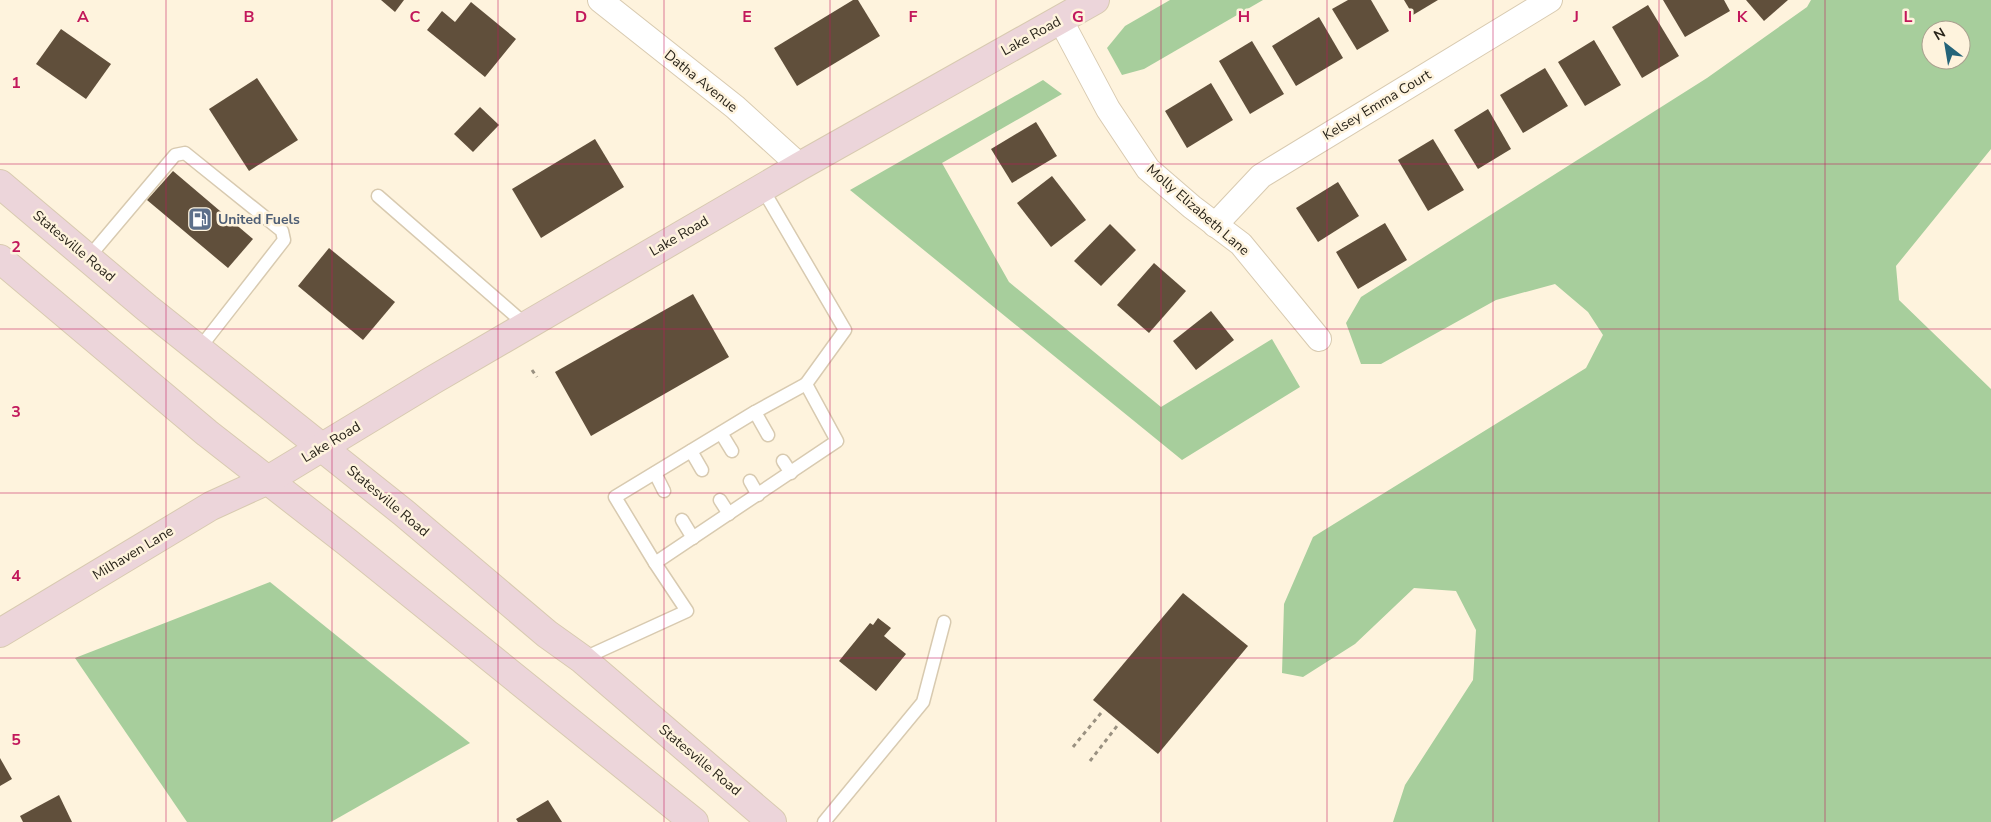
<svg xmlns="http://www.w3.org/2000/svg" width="1991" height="822" font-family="'Nunito Sans',sans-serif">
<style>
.green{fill:#a7ce9c;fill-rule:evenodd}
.building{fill:#604f3b}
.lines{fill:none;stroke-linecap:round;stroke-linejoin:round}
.lane-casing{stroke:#d8cab0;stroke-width:15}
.street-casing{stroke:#d8cab0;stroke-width:26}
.secondary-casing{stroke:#d8cab0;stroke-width:30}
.path{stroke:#9a9181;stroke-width:3;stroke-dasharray:4 4;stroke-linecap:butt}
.lane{stroke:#fff;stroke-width:12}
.street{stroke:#fff;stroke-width:24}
.secondary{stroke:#ecd5da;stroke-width:28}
.grid{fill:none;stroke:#c2185b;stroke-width:1;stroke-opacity:0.55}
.labels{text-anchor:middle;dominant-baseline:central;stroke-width:5;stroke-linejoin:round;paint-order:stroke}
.street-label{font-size:14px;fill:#29241a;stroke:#fef3dd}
.service-label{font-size:14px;font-weight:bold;fill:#4e5e75;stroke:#fef3dd;text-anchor:start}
.grid-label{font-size:16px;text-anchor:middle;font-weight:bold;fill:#c2185b;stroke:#fef3dd;stroke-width:5;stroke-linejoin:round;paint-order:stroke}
</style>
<rect width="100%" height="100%" fill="#fef3dd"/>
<g class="green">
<path d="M 1170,0 L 1263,0 L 1144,69 L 1122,75 L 1107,48 L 1125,26 Z"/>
<path d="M 1811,0 L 1991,0 L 1991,149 L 1896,266 L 1899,300 L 1991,389 L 1991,822 L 1393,822 L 1405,785 L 1473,680 L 1476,630 L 1456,591 L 1414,588 L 1355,644 L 1303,677 L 1282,673 L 1284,604 L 1313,537 L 1586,368 L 1603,335 L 1588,312 L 1555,284 L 1496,300 L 1381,364 L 1361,364 L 1346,323 L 1361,297 L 1707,78 L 1807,7 ZM 1931,30 L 1961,30 L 1961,60 L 1931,60 Z"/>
<path d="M 1043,80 L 1062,94 L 942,163 L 1009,282 L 1161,407 L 1272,339 L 1300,387 L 1182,460 L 850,190 Z"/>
<path d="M 270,582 L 470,743 L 331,822 L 187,822 L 75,658 Z"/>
</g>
<g class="building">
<path d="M 381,0 L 404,0 L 395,12 Z"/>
<path d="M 853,0 L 858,0 L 880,36 L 797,86 L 774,48 Z"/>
<path d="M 1348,0 L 1371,0 L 1389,31 L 1357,50 L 1332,9 Z"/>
<path d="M 1404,0 L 1438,0 L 1413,15 Z"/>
<path d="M 1663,0 L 1724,0 L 1730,11 L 1685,37 Z"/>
<path d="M 1746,0 L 1788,0 L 1764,21 Z"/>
<path d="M 471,2 L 516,39 L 485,77 L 427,30 L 442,11 L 455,22 Z"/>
<path d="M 1648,5 L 1679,56 L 1642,78 L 1612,27 Z"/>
<path d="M 1319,17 L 1343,58 L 1296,86 L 1272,46 Z"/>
<path d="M 61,29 L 111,64 L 86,99 L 36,64 Z"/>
<path d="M 1594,40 L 1621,85 L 1585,106 L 1558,62 Z"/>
<path d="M 1252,41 L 1284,94 L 1250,114 L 1219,61 Z"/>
<path d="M 1545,68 L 1568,106 L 1523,133 L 1500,95 Z"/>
<path d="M 257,78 L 298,140 L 249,171 L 209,109 Z"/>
<path d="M 1211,83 L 1233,120 L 1187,148 L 1165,111 Z"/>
<path d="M 480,107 L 499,125 L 473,152 L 454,134 Z"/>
<path d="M 1488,109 L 1511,149 L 1478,169 L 1454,130 Z"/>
<path d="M 1036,122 L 1057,156 L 1012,183 L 991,149 Z"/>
<path d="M 595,139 L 624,187 L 541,238 L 512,189 Z"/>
<path d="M 1433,139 L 1464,190 L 1428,211 L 1398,160 Z"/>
<path d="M 173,171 L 253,239 L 228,268 L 147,200 Z"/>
<path d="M 1052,176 L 1086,220 L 1051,247 L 1017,203 Z"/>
<path d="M 1338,182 L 1359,216 L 1318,242 L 1296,208 Z"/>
<path d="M 1385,223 L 1407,260 L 1358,289 L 1336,252 Z"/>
<path d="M 1110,224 L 1136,250 L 1101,286 L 1074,261 Z"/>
<path d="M 329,248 L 395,302 L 363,340 L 298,286 Z"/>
<path d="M 1154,263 L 1186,291 L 1149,333 L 1117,305 Z"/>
<path d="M 693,294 L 729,357 L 591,436 L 555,372 Z"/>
<path d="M 1211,311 L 1234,340 L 1196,370 L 1173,341 Z"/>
<path d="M 1183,593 L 1248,646 L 1158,754 L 1093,700 Z"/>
<path d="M 878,618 L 891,628 L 884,636 L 906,654 L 876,691 L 839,661 L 870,623 L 873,625 Z"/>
<path d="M 0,758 L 12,779 L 0,786 Z"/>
<path d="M 59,795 L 72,822 L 23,822 L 20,816 Z"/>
<path d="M 548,800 L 562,822 L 518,822 L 516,819 Z"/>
</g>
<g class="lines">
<g class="lane-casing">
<g id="lane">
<path d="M 378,196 L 526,325"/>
<path d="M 88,258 L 175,155 L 185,153 L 282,231 L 284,240 L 199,349"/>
<path d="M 755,412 L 768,435"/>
<path d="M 721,433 L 732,451"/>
<path d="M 691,451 L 702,470"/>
<path d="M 783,461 L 791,473"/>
<path d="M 655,473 L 664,491"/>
<path d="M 750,481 L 758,495"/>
<path d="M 720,500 L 729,514"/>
<path d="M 682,520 L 693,538"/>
<path d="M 655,563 L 615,497 L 755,412 L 806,384"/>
<path d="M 582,659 L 687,611 L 655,563 L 837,441 L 806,384 L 845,330 L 762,188"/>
<path d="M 824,822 L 923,702 L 944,622"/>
</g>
</g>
<g class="street-casing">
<g id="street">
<path d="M 600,0 L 735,107 L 800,166"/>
<path d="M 1060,19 L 1108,109 L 1148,169 L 1192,207 L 1241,244 L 1319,339"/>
<path d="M 1215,225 L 1261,176 L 1550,0"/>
</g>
</g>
<g class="secondary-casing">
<g id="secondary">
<path d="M 0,184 L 147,308 L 404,513 L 547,634 L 582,659 L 772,822"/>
<path d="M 0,259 L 207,433 L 347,542 L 694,822"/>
<path d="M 0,633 L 211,506 L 268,480 L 433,380 L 800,166 L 1095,0"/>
</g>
</g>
<g class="path">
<path d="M 532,370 L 537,377"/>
<path d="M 1073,747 L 1101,713"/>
<path d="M 1090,761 L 1117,726"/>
</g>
<use href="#lane" class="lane"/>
<use href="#street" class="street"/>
<use href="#secondary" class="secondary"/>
</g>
<path class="grid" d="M 166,0 L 166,822M 332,0 L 332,822M 498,0 L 498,822M 664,0 L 664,822M 830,0 L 830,822M 996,0 L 996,822M 1161,0 L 1161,822M 1327,0 L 1327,822M 1493,0 L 1493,822M 1659,0 L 1659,822M 1825,0 L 1825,822M 0,164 L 1991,164M 0,329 L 1991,329M 0,493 L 1991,493M 0,658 L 1991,658"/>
<defs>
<g id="fuel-square" transform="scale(1.25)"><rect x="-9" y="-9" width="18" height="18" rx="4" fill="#5c6f8a" stroke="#fef3dd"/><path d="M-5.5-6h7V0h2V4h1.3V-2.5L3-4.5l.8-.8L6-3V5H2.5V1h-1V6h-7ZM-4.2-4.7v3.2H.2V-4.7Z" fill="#fff"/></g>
</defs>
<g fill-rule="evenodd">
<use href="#fuel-square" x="200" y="219"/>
</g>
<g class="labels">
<g class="street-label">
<text transform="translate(1031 36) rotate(-29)">Lake Road</text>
<text transform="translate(701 81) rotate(39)">Datha Avenue</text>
<text transform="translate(1377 105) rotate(-31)">Kelsey Emma Court</text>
<text transform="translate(1198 210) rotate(41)">Molly Elizabeth Lane</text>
<text transform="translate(679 236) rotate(-30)">Lake Road</text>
<text transform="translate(74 246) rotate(40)">Statesville Road</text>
<text transform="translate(331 442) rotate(-31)">Lake Road</text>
<text transform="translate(388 501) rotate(40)">Statesville Road</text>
<text transform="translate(133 553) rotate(-31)">Milhaven Lane</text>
<text transform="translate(700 760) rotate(40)">Statesville Road</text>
</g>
<g class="service-label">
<text x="218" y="219">United Fuels</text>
</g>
</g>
<g class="grid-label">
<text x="83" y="22">A</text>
<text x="249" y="22">B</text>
<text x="415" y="22">C</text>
<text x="581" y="22">D</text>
<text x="747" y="22">E</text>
<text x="913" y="22">F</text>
<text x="1078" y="22">G</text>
<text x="1244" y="22">H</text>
<text x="1410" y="22">I</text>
<text x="1576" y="22">J</text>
<text x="1742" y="22">K</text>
<text x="1908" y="22">L</text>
<text x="16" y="88">1</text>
<text x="16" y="252">2</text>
<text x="16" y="417">3</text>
<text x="16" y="581">4</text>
<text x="16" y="745">5</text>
</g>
<g transform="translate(1946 45) rotate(329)"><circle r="24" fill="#fef3dd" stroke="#a9a08f"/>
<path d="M0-4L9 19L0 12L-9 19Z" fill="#246479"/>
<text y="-8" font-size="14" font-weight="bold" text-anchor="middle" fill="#29241a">N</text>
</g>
</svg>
